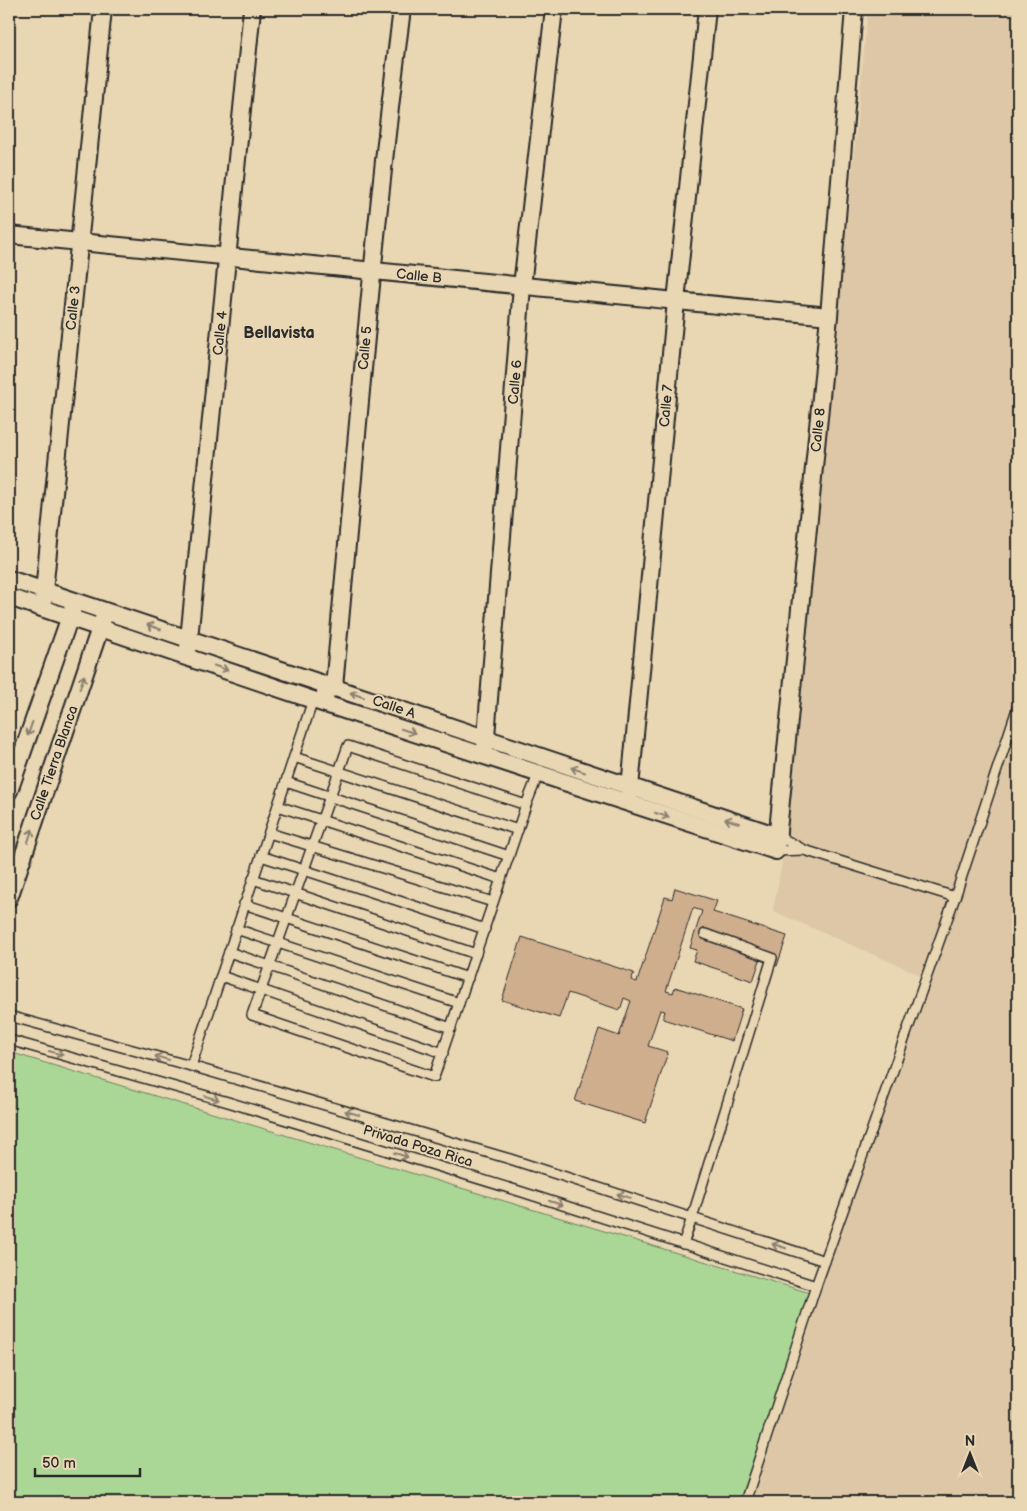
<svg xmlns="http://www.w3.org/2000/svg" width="1027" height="1511" font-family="'Balsamiq Sans',sans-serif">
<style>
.built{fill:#ddc7a6}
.green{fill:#aad796;stroke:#6a8160}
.building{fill:#cfae8e;stroke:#2b2b2b}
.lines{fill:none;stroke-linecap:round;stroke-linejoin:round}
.service-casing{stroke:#2b2b2b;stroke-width:12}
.minor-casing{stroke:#2b2b2b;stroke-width:20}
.service{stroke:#e9d6b3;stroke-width:9}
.minor{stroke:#e9d6b3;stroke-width:16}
.oneway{stroke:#8a806f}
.labels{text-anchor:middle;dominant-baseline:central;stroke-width:4;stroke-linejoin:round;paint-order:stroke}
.street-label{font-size:14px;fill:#2b2b2b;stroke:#e9d6b3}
.quarter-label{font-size:16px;font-weight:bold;fill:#2b2b2b;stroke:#e9d6b3}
</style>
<rect width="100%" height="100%" fill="#e9d6b3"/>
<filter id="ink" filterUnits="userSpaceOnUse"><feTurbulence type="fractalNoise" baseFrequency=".02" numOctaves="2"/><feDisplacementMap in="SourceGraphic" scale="10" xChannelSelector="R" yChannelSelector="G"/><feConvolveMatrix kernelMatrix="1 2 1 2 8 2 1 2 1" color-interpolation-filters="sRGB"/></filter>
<g filter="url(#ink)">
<path class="built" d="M 868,9 L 1018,9 L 1018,1502 L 739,1502 L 810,1293 L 923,976 L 773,911 L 788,830 Z"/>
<path class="green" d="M 9,1052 L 810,1293 L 739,1502 L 9,1502 Z"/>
<path class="building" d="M 675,888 L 717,901 L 713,912 L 787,936 L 777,966 L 760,960 L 753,981 L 693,961 L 697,950 L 690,948 L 702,911 L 693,908 L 666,991 L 673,993 L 675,987 L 742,1009 L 732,1041 L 663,1019 L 665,1011 L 660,1010 L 648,1046 L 668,1052 L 645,1123 L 575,1101 L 599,1029 L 619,1036 L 631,1001 L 624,998 L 620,1010 L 568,993 L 559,1018 L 502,1000 L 522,937 L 634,973 L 631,980 L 637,982 L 665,897 L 672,899 Z"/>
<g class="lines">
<g class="service-casing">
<g id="service">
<path d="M 294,757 L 518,830"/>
<path d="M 286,782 L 509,856"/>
<path d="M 526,805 L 348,746 L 252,1015 L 434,1077 L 526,805 L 540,770"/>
<path d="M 278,806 L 501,879"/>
<path d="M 269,833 L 493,902"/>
<path d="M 778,836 L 804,850 L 955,897"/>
<path d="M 776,851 L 804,850"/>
<path d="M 261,856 L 485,929"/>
<path d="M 253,879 L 476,954"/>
<path d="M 244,904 L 468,978"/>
<path d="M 236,929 L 459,1003"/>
<path d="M 229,952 L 451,1028"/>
<path d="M 221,976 L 443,1053"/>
<path d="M 9,1016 L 191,1066 L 510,1159 L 825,1261"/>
<path d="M 9,1040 L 228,1102 L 522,1192 L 816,1286"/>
<path d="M 191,1066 L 313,700"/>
<path d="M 683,1244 L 692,1218 L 772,958 L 705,934"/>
<path d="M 745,1502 L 816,1286 L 955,897 L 1018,706"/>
</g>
</g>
<g class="minor-casing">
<g id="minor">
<path d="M 9,235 L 829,316"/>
<path d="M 9,579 L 778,836"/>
<path d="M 9,597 L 313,700 L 776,851 L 829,316 L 854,9"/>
<path d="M 43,601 L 103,9"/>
<path d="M 188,649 L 252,9"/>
<path d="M 325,693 L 334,687 C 355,461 373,234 402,9"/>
<path d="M 485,749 L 522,286 L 554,9"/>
<path d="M 9,791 L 73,608"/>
<path d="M 629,798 L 676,301 L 707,9"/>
<path d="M 9,898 L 103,619"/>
</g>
</g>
<use href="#service" class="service"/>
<use href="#minor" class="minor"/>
</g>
<defs><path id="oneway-shaft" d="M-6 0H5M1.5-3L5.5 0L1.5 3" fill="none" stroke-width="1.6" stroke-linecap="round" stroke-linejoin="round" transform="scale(1.25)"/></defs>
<g class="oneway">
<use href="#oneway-shaft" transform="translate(154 627) rotate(-161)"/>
<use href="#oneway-shaft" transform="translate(221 668) rotate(19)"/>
<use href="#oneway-shaft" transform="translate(82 682) rotate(-71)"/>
<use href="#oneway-shaft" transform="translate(357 695) rotate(-161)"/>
<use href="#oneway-shaft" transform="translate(30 729) rotate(109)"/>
<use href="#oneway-shaft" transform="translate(408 731) rotate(18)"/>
<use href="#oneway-shaft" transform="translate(578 770) rotate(-161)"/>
<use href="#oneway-shaft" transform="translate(662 815) rotate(18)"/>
<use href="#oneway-shaft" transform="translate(732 821) rotate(-162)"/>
<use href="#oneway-shaft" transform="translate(30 836) rotate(-71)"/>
<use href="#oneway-shaft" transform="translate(56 1053) rotate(16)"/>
<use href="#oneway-shaft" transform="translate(162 1058) rotate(-165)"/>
<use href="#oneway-shaft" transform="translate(212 1098) rotate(16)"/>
<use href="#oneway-shaft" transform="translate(352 1113) rotate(-164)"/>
<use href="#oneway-shaft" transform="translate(401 1155) rotate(17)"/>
<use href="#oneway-shaft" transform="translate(624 1196) rotate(-162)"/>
<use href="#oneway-shaft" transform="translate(556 1203) rotate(18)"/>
<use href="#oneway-shaft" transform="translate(779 1246) rotate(-162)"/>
</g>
</g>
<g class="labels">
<g class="street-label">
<text transform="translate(419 276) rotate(6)">Calle B</text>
<text transform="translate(73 308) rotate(-84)">Calle 3</text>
<text transform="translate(220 333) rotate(-84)">Calle 4</text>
<text transform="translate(365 348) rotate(-85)">Calle 5</text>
<text transform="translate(515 382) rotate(-85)">Calle 6</text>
<text transform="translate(666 406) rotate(-85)">Calle 7</text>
<text transform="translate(818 430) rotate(-84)">Calle 8</text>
<text transform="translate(394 707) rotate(19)">Calle A</text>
<text transform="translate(54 763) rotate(-71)">Calle Tierra Blanca</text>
<text transform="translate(418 1146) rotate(17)">Privada Poza Rica</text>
</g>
<g class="quarter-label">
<text x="279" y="333">Bellavista</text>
</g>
</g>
<rect width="1027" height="1511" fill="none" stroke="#e9d6b3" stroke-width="30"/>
<rect x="15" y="15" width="997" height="1481" fill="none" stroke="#2b2b2b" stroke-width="2" filter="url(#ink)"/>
<g transform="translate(970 1454)" stroke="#e9d6b3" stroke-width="4" paint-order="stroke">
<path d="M0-4L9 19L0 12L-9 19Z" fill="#2b2b2b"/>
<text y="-8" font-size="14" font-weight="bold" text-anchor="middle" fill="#2b2b2b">N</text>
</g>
<path d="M35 1468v8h105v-8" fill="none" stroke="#2b2b2b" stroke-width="2.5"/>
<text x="42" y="1468" font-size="15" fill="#2b2b2b" stroke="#e9d6b3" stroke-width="4" paint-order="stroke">50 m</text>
</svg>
